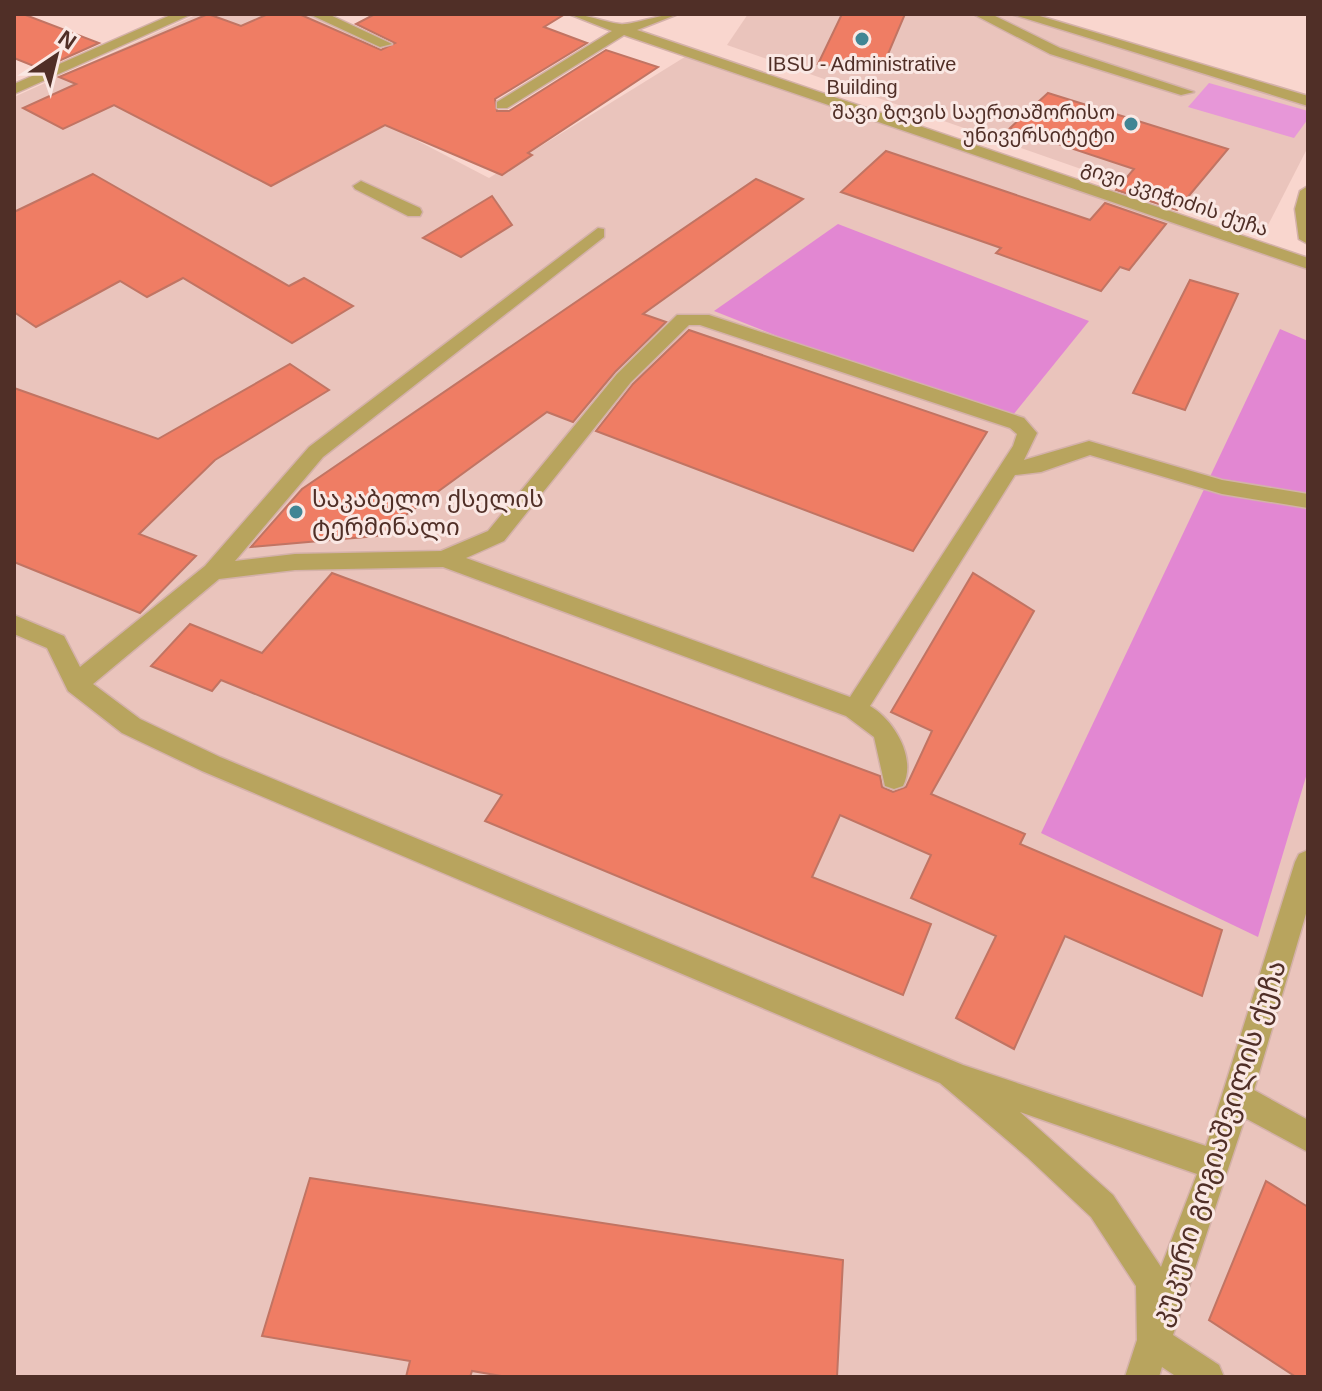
<svg xmlns="http://www.w3.org/2000/svg" width="1322" height="1391" font-family="Helvetica,'Noto Sans Georgian',sans-serif">
<style>
.built{fill:#eac4bc}
.green{fill:#e797d8}
.forest{fill:#e287d2}
.building{fill:#ef7d64;stroke:#c17463;stroke-width:2}
.lines{fill:none;stroke-linecap:round;stroke-linejoin:round}
.minor-casing{stroke:#d4b1a9;stroke-width:3}
.minor{fill:#b8a45e;fill-rule:evenodd}
.poi-dot{fill:#418594;stroke:#fae8e4;stroke-width:3}
.labels{text-anchor:middle;dominant-baseline:central;stroke-width:6;stroke-linejoin:round;paint-order:stroke}
.far-poi-label{font-size:20px;fill:#502f27;stroke:#fae8e4}
.far-street-label{font-size:20px;fill:#502f27;stroke:#fae8e4}
.poi-label{font-size:24px;fill:#502f27;stroke:#fae8e4;text-anchor:start}
.near-street-label{font-size:28px;fill:#502f27;stroke:#fae8e4}
</style>
<rect width="100%" height="100%" fill="#f9d6ce"/>
<g class="built">
<path d="M 198,14 L 307,14 L 375,43 L 303,81 L 489,178 L 688,55 L 1308,267 L 1308,1377 L 14,1377 L 14,97 Z"/>
<path d="M 748,14 L 1013,14 L 1308,101 L 1308,147 L 1264,233 L 727,45 Z"/>
</g>
<path class="green" d="M 1209,83 L 1308,111 L 1308,119 L 1294,138 L 1188,107 Z"/>
<g class="forest">
<path d="M 838,224 L 1089,321 L 1004,426 L 714,311 Z"/>
<path d="M 1280,329 L 1308,341 L 1308,770 L 1258,937 L 1041,833 Z"/>
</g>
<g class="building">
<path d="M 14,14 L 23,14 L 99,43 L 41,69 L 14,58 Z"/>
<path d="M 208,14 L 241,26 L 268,14 L 299,14 L 381,50 L 395,43 L 356,24 L 375,14 L 565,14 L 544,27 L 587,43 L 495,99 L 497,111 L 509,111 L 606,50 L 658,67 L 528,153 L 532,155 L 502,175 L 385,125 L 271,186 L 114,105 L 63,129 L 23,108 L 76,84 L 59,77 Z"/>
<path d="M 842,14 L 905,14 L 880,73 L 818,64 Z"/>
<path d="M 1048,93 L 1228,149 L 1177,210 L 1116,190 L 1134,169 L 1010,128 Z"/>
<path d="M 886,151 L 1090,220 L 1105,203 L 1166,224 L 1129,270 L 1120,267 L 1101,291 L 996,253 L 1001,248 L 841,192 Z"/>
<path d="M 93,174 L 289,286 L 304,278 L 353,306 L 292,343 L 183,278 L 147,297 L 120,281 L 36,327 L 14,312 L 14,212 Z"/>
<path d="M 756,179 L 803,199 L 643,314 L 666,322 L 615,372 L 573,422 L 547,412 L 377,536 L 251,547 L 302,489 Z"/>
<path d="M 492,196 L 512,225 L 461,257 L 423,238 Z"/>
<path d="M 1190,280 L 1238,294 L 1185,410 L 1133,393 Z"/>
<path d="M 689,330 L 987,432 L 913,551 L 596,431 L 633,384 Z"/>
<path d="M 290,364 L 329,390 L 215,460 L 139,534 L 196,556 L 140,613 L 14,562 L 14,388 L 158,439 Z"/>
<path d="M 332,573 L 880,776 L 882,787 L 893,792 L 906,787 L 932,731 L 891,712 L 973,573 L 1034,611 L 931,794 L 1025,834 L 1020,844 L 1222,930 L 1202,996 L 1065,936 L 1014,1049 L 956,1018 L 996,936 L 911,898 L 931,855 L 840,815 L 812,877 L 931,924 L 903,995 L 485,821 L 502,795 L 221,680 L 212,691 L 151,666 L 190,624 L 262,653 Z"/>
<path d="M 310,1178 L 843,1260 L 837,1377 L 507,1377 L 472,1371 L 470,1377 L 406,1377 L 410,1361 L 262,1336 Z"/>
<path d="M 1266,1181 L 1308,1207 L 1308,1377 L 1296,1377 L 1209,1320 Z"/>
</g>
<g class="lines">
<g class="minor-casing">
<g id="minor">
<path d="M 173,14 L 192,14 L 14,94 L 14,84 Z"/>
<path d="M 309,14 L 328,14 L 392,44 L 380,47 Z"/>
<path d="M 569,14 C 588,14 602,22 620,24 C 630,26 660,14 678,14 L 637,30 L 1308,258 L 1308,269 L 624,35 L 507,108 L 497,108 L 497,102 L 612,31 Z"/>
<path d="M 973,14 L 991,14 L 1060,48 L 1194,92 L 1181,95 L 1050,54 Z"/>
<path d="M 1011,14 L 1033,14 L 1308,96 L 1308,106 Z"/>
<path d="M 361,181 L 420,208 L 422,212 L 420,216 L 408,216 L 355,189 L 353,186 Z"/>
<path d="M 1308,186 L 1308,244 L 1299,239 L 1295,209 L 1300,191 Z"/>
<path d="M 598,228 L 604,229 L 604,237 L 323,457 L 235,561 L 295,554 L 441,551 L 488,531 L 617,374 L 677,315 L 709,315 L 1024,418 L 1037,433 L 1024,460 L 1089,441 L 1222,480 L 1308,494 L 1308,508 L 1222,494 L 1090,455 L 1041,472 L 1015,475 L 870,706 C 894,720 917,758 903,786 L 894,789 L 885,786 L 874,737 L 846,716 L 443,567 L 295,570 L 219,579 L 93,684 L 140,719 L 220,757 L 963,1065 L 1206,1146 L 1295,862 L 1299,854 L 1308,850 L 1308,907 L 1254,1090 L 1308,1120 L 1308,1152 L 1245,1118 L 1173,1335 L 1219,1365 L 1224,1377 L 1177,1377 L 1162,1367 L 1159,1377 L 1125,1377 L 1137,1340 L 1136,1286 L 1091,1217 L 1027,1157 L 940,1083 L 202,771 L 122,733 L 68,691 L 47,648 L 14,634 L 14,615 L 64,636 L 80,667 L 205,566 L 309,447 ZM 689,325 L 700,325 L 1010,428 L 1017,434 L 1013,446 L 850,697 L 466,558 L 504,541 L 631,382 ZM 1020,1112 L 1197,1174 L 1161,1267 L 1113,1195 Z"/>
</g>
</g>
<use href="#minor" class="minor"/>
</g>
<g class="poi-dot">
<circle cx="862" cy="39" r="8"/>
<circle cx="1131" cy="124" r="8"/>
<circle cx="296" cy="512" r="8"/>
</g>
<g class="labels">
<g class="far-poi-label">
<text x="862" y="64">IBSU - Administrative<tspan x="862" dy="23">Building</tspan></text>
<text x="1115" y="112" text-anchor="end">შავი ზღვის საერთაშორისო<tspan x="1115" dy="23">უნივერსიტეტი</tspan></text>
</g>
<g class="far-street-label">
<text transform="translate(1175 198) rotate(19)">გივი კვიჭიძის ქუჩა</text>
</g>
<g class="poi-label">
<text x="312" y="498">საკაბელო ქსელის<tspan x="312" dy="28">ტერმინალი</tspan></text>
</g>
<g class="near-street-label">
<text transform="translate(1218 1143) rotate(-72)">კუკური გოგიაშვილის ქუჩა</text>
</g>
</g>
<rect width="1322" height="1391" fill="none" stroke="#502f27" stroke-width="32"/>
<g transform="translate(56 56) rotate(35)" stroke="#fae8e4" stroke-width="6" paint-order="stroke">
<path d="M0-6L14 30L0 20L-14 30Z" fill="#502f27"/>
<text y="-12" font-size="22" font-weight="bold" text-anchor="middle" fill="#502f27">N</text>
</g>
</svg>
